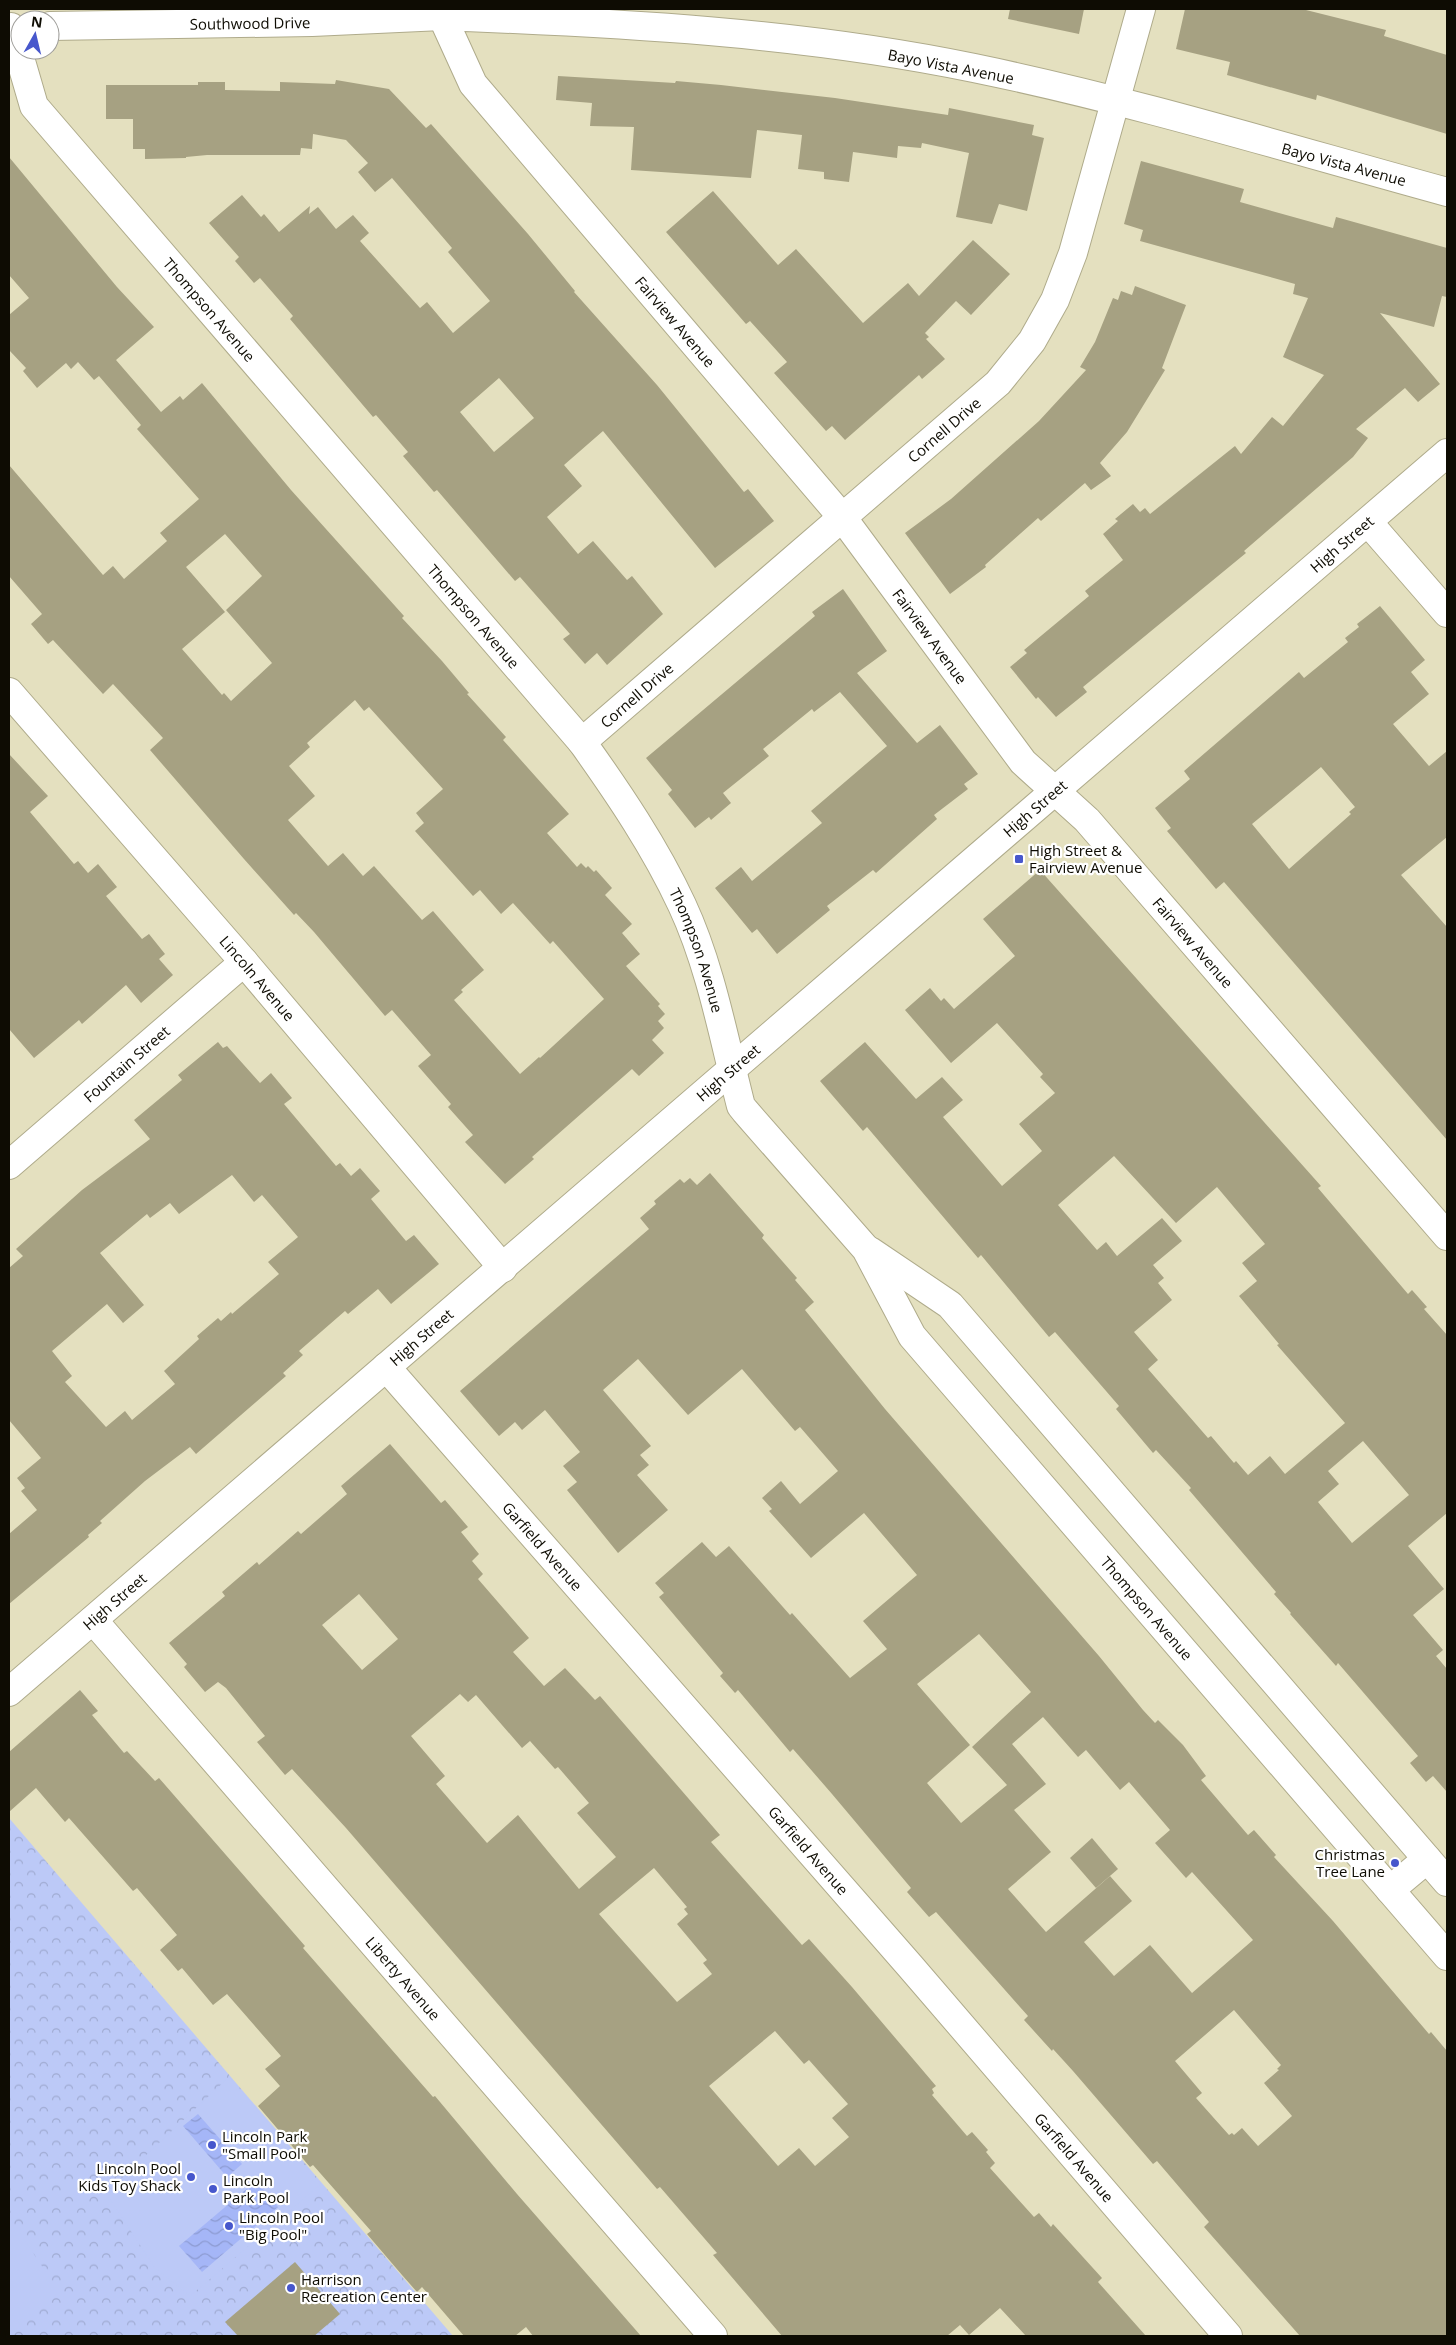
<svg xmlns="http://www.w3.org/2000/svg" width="1456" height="2345" font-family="'Open Sans',sans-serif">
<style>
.park{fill:url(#park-crowns)}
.garden{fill:#bcc9f7}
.water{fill:url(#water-waves)}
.building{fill:#a6a182;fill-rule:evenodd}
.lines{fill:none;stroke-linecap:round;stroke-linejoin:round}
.minor-casing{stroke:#afab8b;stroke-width:30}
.secondary-casing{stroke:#afab8b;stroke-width:30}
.minor{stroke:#fff;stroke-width:28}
.secondary{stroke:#fff;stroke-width:28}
.poi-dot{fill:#4757cc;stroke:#fff;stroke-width:2}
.labels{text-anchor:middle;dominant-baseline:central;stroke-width:4.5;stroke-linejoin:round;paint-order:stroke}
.street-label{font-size:15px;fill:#0e0c03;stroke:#fff}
.poi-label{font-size:15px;fill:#0e0c03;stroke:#fff;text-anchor:start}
</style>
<defs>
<pattern id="park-crowns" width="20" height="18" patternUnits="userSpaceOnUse" patternTransform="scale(1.25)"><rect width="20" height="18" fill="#bcc9f7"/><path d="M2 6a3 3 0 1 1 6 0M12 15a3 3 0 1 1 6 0" fill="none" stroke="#a0abd2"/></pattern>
<pattern id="water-waves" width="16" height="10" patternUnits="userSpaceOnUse" patternTransform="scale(1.25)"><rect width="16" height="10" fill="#a5b6f7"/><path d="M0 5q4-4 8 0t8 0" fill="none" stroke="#8d9bd2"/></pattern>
</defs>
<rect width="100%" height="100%" fill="#e4e0bf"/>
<path class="park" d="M 9,1818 L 453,2336 L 9,2336 Z"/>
<g class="garden">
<path d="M 229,2077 L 321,2184 L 190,2296 L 155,2268 L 106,2193 Z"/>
<path d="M 9,2217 L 60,2293 L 9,2327 Z"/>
</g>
<g class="water">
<path d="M 198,2114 L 242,2164 L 227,2177 L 183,2126 Z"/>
<path d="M 256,2181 L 278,2207 L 202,2272 L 179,2246 Z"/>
</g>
<g class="building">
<path d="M 1010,9 L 1084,9 L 1079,34 L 1008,19 Z"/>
<path d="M 1185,9 L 1302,9 L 1386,30 L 1384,36 L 1447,55 L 1447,134 L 1317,95 L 1316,100 L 1227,75 L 1230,62 L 1176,49 Z"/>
<path d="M 558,76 L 675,83 L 676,81 L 721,85 L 835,98 L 948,115 L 949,108 L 1034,125 L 1032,135 L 1044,138 L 1027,211 L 999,204 L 992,224 L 956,217 L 969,153 L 922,143 L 921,148 L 898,146 L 897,158 L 853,152 L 849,182 L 824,179 L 824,172 L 798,169 L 802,135 L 757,130 L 751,178 L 631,170 L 634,127 L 590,126 L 592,103 L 556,100 Z"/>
<path d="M 336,80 L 389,89 L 426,128 L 431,124 L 528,234 L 575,291 L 574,292 L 657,385 L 744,492 L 748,489 L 774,521 L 715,568 L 603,431 L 564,465 L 582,486 L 547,517 L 578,554 L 593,541 L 627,580 L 632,576 L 663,614 L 607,665 L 597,653 L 585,664 L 563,639 L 570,634 L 520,577 L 515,581 L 437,490 L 434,492 L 403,456 L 408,452 L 376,415 L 373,417 L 290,319 L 293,316 L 260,278 L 254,283 L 235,261 L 239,257 L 209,223 L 242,195 L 261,217 L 264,214 L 279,232 L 310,206 L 309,214 L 318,207 L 336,229 L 353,215 L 369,233 L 360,241 L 420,308 L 427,302 L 453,333 L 490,301 L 448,252 L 452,248 L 392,178 L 375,192 L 358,172 L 368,163 L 346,140 L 313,134 L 312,149 L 301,148 L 300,155 L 207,155 L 186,157 L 186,158 L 145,159 L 145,149 L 133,149 L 133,119 L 106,119 L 106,85 L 198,85 L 198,82 L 225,82 L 225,90 L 280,91 L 280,82 L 335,84 ZM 499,378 L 534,418 L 494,452 L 460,412 Z"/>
<path d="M 9,157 L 117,287 L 154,327 L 116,360 L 161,412 L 180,396 L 183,400 L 202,383 L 291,490 L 404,616 L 402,618 L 442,661 L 469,693 L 467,694 L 506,737 L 503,740 L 569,814 L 547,833 L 577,867 L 581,863 L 586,868 L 588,866 L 594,872 L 596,870 L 612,888 L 605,895 L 632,924 L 622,933 L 640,954 L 626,966 L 660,1004 L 658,1006 L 665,1014 L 658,1021 L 664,1028 L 652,1040 L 664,1053 L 639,1076 L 632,1069 L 532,1157 L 534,1159 L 505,1184 L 465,1142 L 473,1135 L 448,1107 L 451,1104 L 418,1066 L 431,1055 L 392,1010 L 385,1016 L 314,932 L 296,913 L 294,915 L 244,859 L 150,750 L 163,738 L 113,684 L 103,694 L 53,640 L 48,644 L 31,624 L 42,614 L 9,576 L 9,465 L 103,575 L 113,566 L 124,579 L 167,541 L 160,533 L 199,499 L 137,429 L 141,425 L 99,376 L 94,380 L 78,362 L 71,369 L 66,363 L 37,388 L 23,371 L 26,368 L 9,350 L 9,315 L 29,298 L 9,275 ZM 225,534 L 262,576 L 226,610 L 272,663 L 231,701 L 224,693 L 222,695 L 182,649 L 225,612 L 186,567 ZM 355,700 L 364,711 L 369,707 L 443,789 L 416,813 L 424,823 L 415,831 L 473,896 L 480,890 L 501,914 L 513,903 L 550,944 L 553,941 L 604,999 L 540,1058 L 539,1057 L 520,1074 L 454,1000 L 463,992 L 461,990 L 484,970 L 433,911 L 422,920 L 374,866 L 363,876 L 343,853 L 328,866 L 288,820 L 315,796 L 289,766 L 310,747 L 307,743 Z"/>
<path d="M 1141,161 L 1244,189 L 1240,202 L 1333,228 L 1336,217 L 1447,248 L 1447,297 L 1442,296 L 1434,327 L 1380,313 L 1440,384 L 1418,402 L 1405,388 L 1356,429 L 1368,438 L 1353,457 L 1244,551 L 1246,553 L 1083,687 L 1087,692 L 1056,717 L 1038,697 L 1036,699 L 1010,667 L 1027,653 L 1024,650 L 1089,596 L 1085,591 L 1123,560 L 1103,534 L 1118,521 L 1115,519 L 1133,504 L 1140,512 L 1145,508 L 1150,514 L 1235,446 L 1241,454 L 1272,417 L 1283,426 L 1324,375 L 1283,357 L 1308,298 L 1293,294 L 1295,284 L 1140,241 L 1143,230 L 1124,224 Z"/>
<path d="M 713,191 L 778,265 L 796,249 L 863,323 L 908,283 L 919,296 L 973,240 L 1010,274 L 971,315 L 956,301 L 925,333 L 929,337 L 926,339 L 945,359 L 922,379 L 919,375 L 845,440 L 832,426 L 826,431 L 774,373 L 787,362 L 750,321 L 746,324 L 666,232 Z"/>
<path d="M 1135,286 L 1186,305 L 1162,368 L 1165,370 L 1127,432 L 1100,463 L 1111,476 L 1091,490 L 1085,483 L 1041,521 L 1038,518 L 985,565 L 986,567 L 950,594 L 905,533 L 951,499 L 1039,421 L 1086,370 L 1080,367 L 1095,342 L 1113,298 L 1118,300 L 1121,291 L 1132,295 Z"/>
<path d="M 843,589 L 887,651 L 857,673 L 917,743 L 940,725 L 978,774 L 964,784 L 968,789 L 934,815 L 937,819 L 876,873 L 873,870 L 827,906 L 830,910 L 777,954 L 757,929 L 752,933 L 715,888 L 741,867 L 752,881 L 822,823 L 811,811 L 887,746 L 840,692 L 814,712 L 812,709 L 763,749 L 769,756 L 723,793 L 731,803 L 711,820 L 709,817 L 695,828 L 668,794 L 672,790 L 646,758 L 815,616 L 812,612 Z"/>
<path d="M 1380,606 L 1425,660 L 1411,672 L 1429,694 L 1393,724 L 1429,766 L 1447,751 L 1447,837 L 1401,875 L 1447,927 L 1447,1140 L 1224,882 L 1216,889 L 1167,831 L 1171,828 L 1155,808 L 1190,779 L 1184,771 L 1299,672 L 1304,678 L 1348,642 L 1345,638 L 1359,627 L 1357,624 ZM 1321,767 L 1355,807 L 1349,812 L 1351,814 L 1289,869 L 1252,824 Z"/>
<path d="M 9,754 L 48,796 L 30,812 L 74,864 L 78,861 L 88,873 L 98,864 L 117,887 L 106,896 L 142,939 L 149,934 L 165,954 L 159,959 L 173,975 L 141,1003 L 126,985 L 82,1024 L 79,1020 L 34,1058 L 9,1029 Z"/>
<path d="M 1040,870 L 1321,1186 L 1318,1188 L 1408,1294 L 1412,1290 L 1427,1307 L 1424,1309 L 1447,1335 L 1447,1513 L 1408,1546 L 1444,1589 L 1413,1615 L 1443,1650 L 1436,1656 L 1447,1669 L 1447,1792 L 1433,1776 L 1426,1782 L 1410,1763 L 1418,1756 L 1338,1663 L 1336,1666 L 1290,1614 L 1291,1613 L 1274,1594 L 1276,1592 L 1189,1490 L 1191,1488 L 1156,1450 L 1153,1453 L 1116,1409 L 1119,1406 L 1055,1332 L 1049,1337 L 981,1255 L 978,1258 L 867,1127 L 863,1131 L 820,1081 L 865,1042 L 916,1099 L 942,1077 L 963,1100 L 943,1117 L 1002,1186 L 1042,1151 L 1019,1124 L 1055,1093 L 1040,1077 L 1043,1074 L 997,1023 L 951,1063 L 905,1010 L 930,988 L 941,1001 L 944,998 L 954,1009 L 1015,956 L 983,919 ZM 1114,1156 L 1176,1223 L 1217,1187 L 1265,1244 L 1242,1263 L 1257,1281 L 1239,1296 L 1279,1344 L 1277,1345 L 1345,1423 L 1285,1474 L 1270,1456 L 1248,1475 L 1236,1461 L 1234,1463 L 1211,1436 L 1208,1438 L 1148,1369 L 1158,1360 L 1134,1332 L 1172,1300 L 1158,1283 L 1164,1278 L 1153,1265 L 1182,1241 L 1162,1218 L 1117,1256 L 1106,1242 L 1097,1250 L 1058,1205 ZM 1363,1441 L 1409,1495 L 1352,1543 L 1318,1502 L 1339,1484 L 1328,1471 Z"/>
<path d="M 218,1042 L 223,1048 L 227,1046 L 260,1083 L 271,1073 L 292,1098 L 284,1104 L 336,1166 L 340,1163 L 351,1176 L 360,1168 L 380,1191 L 371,1199 L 406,1241 L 414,1235 L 439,1264 L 391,1304 L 378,1289 L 348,1314 L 345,1311 L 299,1351 L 303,1355 L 283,1373 L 286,1376 L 196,1454 L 190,1447 L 145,1481 L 100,1521 L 102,1523 L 88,1535 L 89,1537 L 9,1604 L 9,1534 L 37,1510 L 21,1491 L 25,1488 L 17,1478 L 41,1458 L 9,1420 L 9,1268 L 23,1256 L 16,1249 L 82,1190 L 150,1139 L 134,1120 L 182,1080 L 178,1075 ZM 232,1175 L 254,1202 L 262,1195 L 298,1237 L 268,1262 L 279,1274 L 232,1314 L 231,1312 L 221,1321 L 218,1318 L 197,1336 L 199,1339 L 164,1371 L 175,1384 L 132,1420 L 125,1411 L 106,1427 L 65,1382 L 72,1376 L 52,1351 L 107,1304 L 123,1323 L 144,1305 L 100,1253 L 147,1214 L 150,1218 L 170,1203 L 179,1214 Z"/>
<path d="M 710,1173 L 764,1235 L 762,1238 L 797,1278 L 795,1280 L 814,1302 L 805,1310 L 885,1409 L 1099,1656 L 1143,1710 L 1155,1723 L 1158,1720 L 1183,1745 L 1206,1776 L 1201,1780 L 1248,1835 L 1254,1830 L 1276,1855 L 1274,1857 L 1333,1921 L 1429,2034 L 1431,2032 L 1447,2051 L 1447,2336 L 1300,2336 L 1204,2227 L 1209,2222 L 1157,2161 L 1153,2164 L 1073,2071 L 1053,2049 L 1052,2051 L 1024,2020 L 1028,2016 L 936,1912 L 929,1917 L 907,1892 L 911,1888 L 832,1794 L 793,1749 L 790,1752 L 738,1690 L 735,1693 L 720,1676 L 723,1673 L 659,1597 L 664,1593 L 655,1583 L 702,1542 L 716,1557 L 729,1546 L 790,1615 L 792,1613 L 850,1678 L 887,1649 L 863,1621 L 917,1575 L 864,1513 L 811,1558 L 769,1511 L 772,1509 L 762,1498 L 781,1481 L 800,1504 L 838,1471 L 800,1427 L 795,1431 L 742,1369 L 688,1415 L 638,1359 L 603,1390 L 651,1446 L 640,1455 L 649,1465 L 637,1475 L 668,1510 L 618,1553 L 567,1490 L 577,1482 L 563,1466 L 580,1452 L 545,1410 L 522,1430 L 515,1422 L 499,1436 L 460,1391 L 649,1229 L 640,1218 L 656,1204 L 654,1201 L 680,1179 L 684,1183 L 690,1178 L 697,1185 ZM 979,1634 L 1031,1692 L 972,1747 L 1007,1785 L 961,1823 L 927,1783 L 970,1745 L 917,1684 ZM 1043,1717 L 1078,1757 L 1086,1750 L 1120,1790 L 1129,1782 L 1170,1830 L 1155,1843 L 1186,1878 L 1192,1872 L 1253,1940 L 1192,1993 L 1150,1945 L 1114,1976 L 1084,1942 L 1132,1901 L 1110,1876 L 1046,1932 L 1008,1889 L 1051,1852 L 1014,1810 L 1046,1784 L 1012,1744 ZM 1234,2010 L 1281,2065 L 1277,2069 L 1279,2070 L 1264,2083 L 1292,2116 L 1258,2146 L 1242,2128 L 1234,2135 L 1232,2133 L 1229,2135 L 1196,2098 L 1202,2093 L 1175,2061 Z"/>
<path d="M 390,1444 L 441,1503 L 445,1500 L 468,1527 L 461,1532 L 479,1554 L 472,1561 L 483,1574 L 478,1579 L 529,1638 L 513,1652 L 544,1686 L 565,1668 L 595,1700 L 600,1696 L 720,1835 L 711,1842 L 802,1945 L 809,1939 L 852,1987 L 936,2086 L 932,2089 L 934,2093 L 932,2095 L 967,2136 L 972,2132 L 988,2150 L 986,2152 L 995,2163 L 990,2168 L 1034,2217 L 1039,2213 L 1051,2227 L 1053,2224 L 1102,2278 L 1098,2282 L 1146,2336 L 1026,2336 L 1000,2308 L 969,2335 L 960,2325 L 947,2336 L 782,2336 L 713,2255 L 717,2253 L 660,2187 L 657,2189 L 346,1828 L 292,1769 L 285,1775 L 257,1742 L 265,1736 L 226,1688 L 218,1682 L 205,1692 L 184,1667 L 187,1664 L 169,1643 L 225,1596 L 222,1592 L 257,1562 L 259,1565 L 298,1531 L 301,1534 L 347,1494 L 341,1486 ZM 359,1594 L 398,1639 L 362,1670 L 322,1625 ZM 460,1694 L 468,1702 L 476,1695 L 522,1748 L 530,1741 L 555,1769 L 558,1767 L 589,1803 L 577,1813 L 616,1857 L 579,1889 L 518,1815 L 487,1843 L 436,1784 L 445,1776 L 411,1736 ZM 654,1868 L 687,1907 L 684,1909 L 688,1914 L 677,1924 L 707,1960 L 703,1963 L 712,1974 L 677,2002 L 599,1914 ZM 775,2031 L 804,2064 L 809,2060 L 848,2104 L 832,2118 L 849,2137 L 815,2166 L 799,2148 L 778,2166 L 709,2086 Z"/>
<path d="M 80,1690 L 98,1711 L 92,1715 L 124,1753 L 127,1751 L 155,1781 L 159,1778 L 305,1946 L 303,1948 L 433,2097 L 435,2096 L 517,2194 L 641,2336 L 533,2336 L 526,2327 L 515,2336 L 464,2336 L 422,2287 L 417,2292 L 402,2275 L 367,2234 L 371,2231 L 313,2165 L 310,2167 L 258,2106 L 280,2086 L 265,2069 L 281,2056 L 227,1994 L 213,2005 L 182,1968 L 178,1971 L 160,1950 L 177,1935 L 137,1888 L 133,1891 L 69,1818 L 65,1822 L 36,1788 L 9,1812 L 9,1752 Z"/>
<path d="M 1092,1838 L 1118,1869 L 1096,1888 L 1070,1858 Z"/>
<path d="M 295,2262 L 340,2314 L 314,2336 L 238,2336 L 225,2322 Z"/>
</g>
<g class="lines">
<g class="minor-casing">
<g id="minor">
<path id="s1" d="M 50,26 L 312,22 L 442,16 L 446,9"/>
<path id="s2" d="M 11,27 L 34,106 L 582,742 C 619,794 655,847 682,905 C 711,967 724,1040 741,1106 L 745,1111 L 866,1249 L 912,1336 L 1447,1956"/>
<path id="s3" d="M 1447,192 C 1290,149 1134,101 974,68 C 800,32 620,23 442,16 L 473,84 L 842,517 L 1023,762 L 1087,820 L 1447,1236"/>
<path d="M 1368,522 L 1447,613"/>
<path id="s4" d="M 9,692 L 244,962 L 503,1268"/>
<path id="s5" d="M 582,742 L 998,383 L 1032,341 L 1055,300 L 1073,253 L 1141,9"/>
<path id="s6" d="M 9,1165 L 244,962"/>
<path d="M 870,1251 L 950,1305 L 1447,1882"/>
<path id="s7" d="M 386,1367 L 910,1966 L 1228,2336"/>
<path id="s8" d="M 93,1620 L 713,2336"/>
<path d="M 1390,1890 L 1427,1859"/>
</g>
</g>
<g class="secondary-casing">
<g id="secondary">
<path id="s9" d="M 9,1692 L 1447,453"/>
</g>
</g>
<use href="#minor" class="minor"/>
<use href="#secondary" class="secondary"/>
</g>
<g class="poi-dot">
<rect x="1014" y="854" width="10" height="10" rx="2.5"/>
<circle cx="1395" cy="1863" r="5"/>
<circle cx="212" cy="2145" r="5"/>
<circle cx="191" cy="2177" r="5"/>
<circle cx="213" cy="2189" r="5"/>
<circle cx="229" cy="2226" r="5"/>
<circle cx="291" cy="2288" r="5"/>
</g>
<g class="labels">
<g class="street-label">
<text stroke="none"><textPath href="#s1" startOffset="200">Southwood Drive</textPath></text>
<text transform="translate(951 66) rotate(11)">Bayo Vista Avenue</text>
<text transform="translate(1344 164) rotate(15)">Bayo Vista Avenue</text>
<text stroke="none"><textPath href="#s2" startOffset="351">Thompson Avenue</textPath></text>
<text stroke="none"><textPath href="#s3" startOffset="1411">Fairview Avenue</textPath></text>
<text stroke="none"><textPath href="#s5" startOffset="478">Cornell Drive</textPath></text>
<text stroke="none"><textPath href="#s9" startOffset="1759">High Street</textPath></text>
<text stroke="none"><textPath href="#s2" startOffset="756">Thompson Avenue</textPath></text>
<text stroke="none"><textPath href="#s3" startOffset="1816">Fairview Avenue</textPath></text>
<text stroke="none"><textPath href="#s5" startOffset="72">Cornell Drive</textPath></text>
<text stroke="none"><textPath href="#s9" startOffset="1354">High Street</textPath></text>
<text stroke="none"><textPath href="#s3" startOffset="2221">Fairview Avenue</textPath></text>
<text stroke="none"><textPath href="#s2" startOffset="1161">Thompson Avenue</textPath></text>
<text stroke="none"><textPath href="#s4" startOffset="379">Lincoln Avenue</textPath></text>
<text stroke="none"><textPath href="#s6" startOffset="155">Fountain Street</textPath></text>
<text stroke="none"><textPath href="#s9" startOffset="949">High Street</textPath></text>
<text stroke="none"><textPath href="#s9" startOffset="544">High Street</textPath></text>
<text stroke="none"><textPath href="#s7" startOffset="238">Garfield Avenue</textPath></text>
<text stroke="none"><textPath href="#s9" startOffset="139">High Street</textPath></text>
<text stroke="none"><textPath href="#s2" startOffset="1971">Thompson Avenue</textPath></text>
<text stroke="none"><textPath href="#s7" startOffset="642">Garfield Avenue</textPath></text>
<text stroke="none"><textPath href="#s8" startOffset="474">Liberty Avenue</textPath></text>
<text stroke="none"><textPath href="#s7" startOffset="1048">Garfield Avenue</textPath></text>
</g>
<g class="poi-label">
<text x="1029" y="850">High Street &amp;<tspan x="1029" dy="17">Fairview Avenue</tspan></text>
<text x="1385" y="1854" text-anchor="end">Christmas<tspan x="1385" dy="17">Tree Lane</tspan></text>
<text x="222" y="2136">Lincoln Park<tspan x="222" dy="17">"Small Pool"</tspan></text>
<text x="181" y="2168" text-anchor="end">Lincoln Pool<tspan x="181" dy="17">Kids Toy Shack</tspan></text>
<text x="223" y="2180">Lincoln<tspan x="223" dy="17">Park Pool</tspan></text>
<text x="239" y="2217">Lincoln Pool<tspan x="239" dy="17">"Big Pool"</tspan></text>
<text x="301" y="2279">Harrison<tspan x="301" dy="17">Recreation Center</tspan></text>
</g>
</g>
<rect width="1456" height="2345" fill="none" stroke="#0e0c03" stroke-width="20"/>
<g transform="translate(35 35) rotate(8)"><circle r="24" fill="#ffffff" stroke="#9f9e9a"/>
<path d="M0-4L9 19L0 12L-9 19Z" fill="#4757cc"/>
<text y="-8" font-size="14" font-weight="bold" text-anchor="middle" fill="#0e0c03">N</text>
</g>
</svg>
